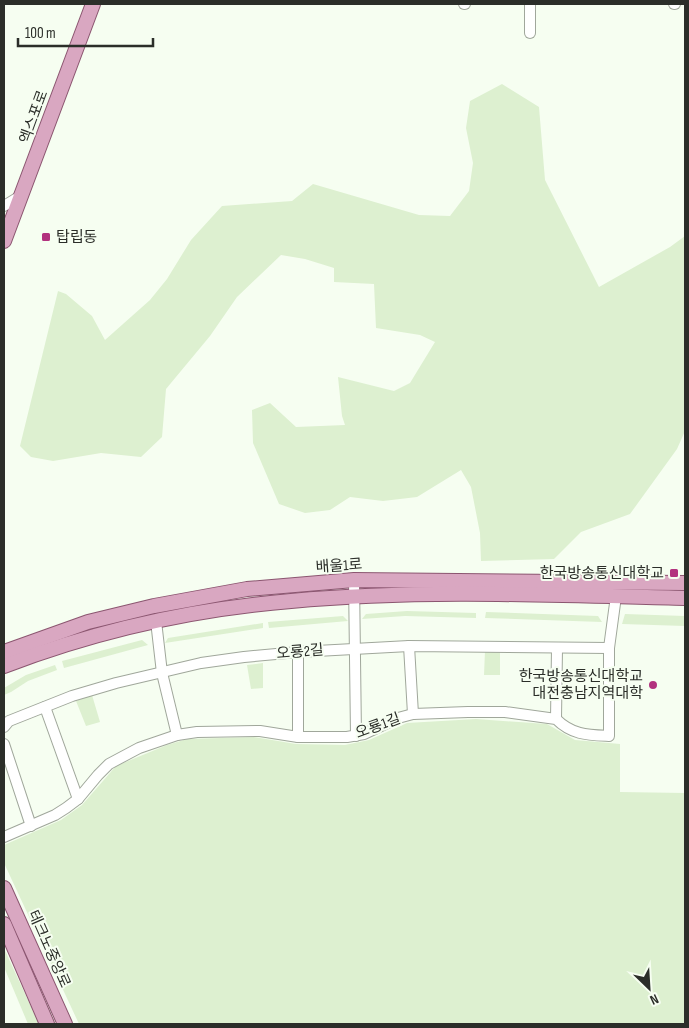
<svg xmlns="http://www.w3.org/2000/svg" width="689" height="1028" font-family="'Sofia Sans Condensed','Noto Sans KR',sans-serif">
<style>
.green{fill:#ddf0d0}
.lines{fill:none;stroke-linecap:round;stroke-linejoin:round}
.minor-casing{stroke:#a0a79b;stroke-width:12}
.major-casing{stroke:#8b5670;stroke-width:16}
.minor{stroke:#fff;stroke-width:10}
.major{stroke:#d9a7c1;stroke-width:14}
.poi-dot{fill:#b2327e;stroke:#f6fef1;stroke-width:2}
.labels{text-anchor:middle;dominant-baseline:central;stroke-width:4;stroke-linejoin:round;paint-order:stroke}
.street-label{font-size:15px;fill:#2b2e29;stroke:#f6fef1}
.poi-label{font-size:15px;fill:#2b2e29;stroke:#f6fef1;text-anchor:end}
</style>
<rect width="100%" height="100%" fill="#f6fef1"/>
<g class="green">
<path d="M 502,84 L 539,107 L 545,180 L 599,287 L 670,247 L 685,236 L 685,431 L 677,449 L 630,514 L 581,532 L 554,559 L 481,561 L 480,533 L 471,487 L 461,470 L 417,497 L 383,501 L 350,497 L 330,510 L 305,513 L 279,504 L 253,443 L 252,410 L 270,403 L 296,427 L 345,425 L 342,416 L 338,377 L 394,391 L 410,383 L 435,342 L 420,335 L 376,328 L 374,284 L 334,282 L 334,268 L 305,259 L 281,255 L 237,297 L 210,336 L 166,389 L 162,437 L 141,457 L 101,453 L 53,461 L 31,457 L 20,446 L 58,291 L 66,294 L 92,316 L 105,340 L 150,300 L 167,279 L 191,240 L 222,206 L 292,201 L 313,184 L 419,215 L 450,216 L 469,191 L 473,163 L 466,128 L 470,101 Z"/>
<path d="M 407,611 L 476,613 L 476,618 L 405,616 L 362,619 L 366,614 Z"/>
<path d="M 486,612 L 598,616 L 602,622 L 485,618 Z"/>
<path d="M 625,614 L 685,616 L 685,626 L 622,624 Z"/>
<path d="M 343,616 L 348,621 L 269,628 L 268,622 Z"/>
<path d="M 263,623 L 263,628 L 165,643 L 168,638 Z"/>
<path d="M 142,640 L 148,645 L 64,668 L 62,661 Z"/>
<path d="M 485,651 L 500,652 L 500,675 L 484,675 Z"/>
<path d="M 263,663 L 263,688 L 251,689 L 247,665 Z"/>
<path d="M 55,665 L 57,670 L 28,681 L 11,692 L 4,695 L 4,688 L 26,675 Z"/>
<path d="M 92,695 L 100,722 L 86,726 L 76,701 Z"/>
<path d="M 476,719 L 547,724 L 575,740 L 620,744 L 620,792 L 685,793 L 685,1024 L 79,1024 L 4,863 L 4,845 L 61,820 L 82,805 L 116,766 L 167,745 L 187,739 L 254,737 L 296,744 L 345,745 L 369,740 L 407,723 Z"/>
<path d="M 4,948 L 8,957 L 39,1024 L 28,1024 L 4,967 Z"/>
</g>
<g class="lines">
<g class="minor-casing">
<g id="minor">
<path d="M 464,4 L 465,4"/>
<path d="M 674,4 L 675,4"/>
<path d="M 530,33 L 530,4"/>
<path d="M 4,206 L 22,195"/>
<path d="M 354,580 L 356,736"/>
<path d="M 156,621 L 162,673 L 177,735"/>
<path d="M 409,646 L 413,714"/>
<path d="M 298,652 L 298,737"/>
<path d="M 45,707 L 78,799"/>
<path d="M 556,719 L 557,648"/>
<path d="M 4,727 L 9,721 L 72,696 L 116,683 L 201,663 L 244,657 L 298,652 L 409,646 L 609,648"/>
<path d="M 4,744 L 31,826"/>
<path d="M 4,837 L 55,815 L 66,808 L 78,799 L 98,775 L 109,764 L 139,748 L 177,735 L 197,732 L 260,731 L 298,737 L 347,737 L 364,734 L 398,718 L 413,714 L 468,712 L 505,712 L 556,719 C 572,735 588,735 609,736 L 609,648 L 616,596"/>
</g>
</g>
<g class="major-casing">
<g id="major">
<path d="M 4,241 L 93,4"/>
<path d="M 4,652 L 88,622 L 154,606 L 247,589 L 354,580 L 685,583"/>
<path d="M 4,666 C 95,631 194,609 291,601 C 422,589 554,595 685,598"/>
<path d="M 4,888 L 65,1024"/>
<path d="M 4,924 L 47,1024"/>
</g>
</g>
<use href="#minor" class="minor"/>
<use href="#major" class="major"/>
</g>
<g class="poi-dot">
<rect x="41" y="232" width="10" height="10" rx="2.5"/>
<rect x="669" y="568" width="10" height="10" rx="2.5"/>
<circle cx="653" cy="685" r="5"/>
</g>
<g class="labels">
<g class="street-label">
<text transform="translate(34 117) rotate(-70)">엑스포로</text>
<text transform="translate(339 566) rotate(-4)">배울1로</text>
<text transform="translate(300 652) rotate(-5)">오룡2길</text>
<text transform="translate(378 726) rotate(-20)">오룡1길</text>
<text transform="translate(49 949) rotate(66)">테크노중앙로</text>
</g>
<g class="poi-label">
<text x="56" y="237" text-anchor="start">탑립동</text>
<text x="664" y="573">한국방송통신대학교</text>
<text x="643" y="676">한국방송통신대학교<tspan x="643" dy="17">대전충남지역대학</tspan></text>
</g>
</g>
<rect width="689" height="1028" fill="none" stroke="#2b2e29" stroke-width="10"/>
<g transform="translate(649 988) rotate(155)" stroke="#f6fef1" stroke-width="4" paint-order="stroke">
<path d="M0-4L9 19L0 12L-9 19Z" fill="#2b2e29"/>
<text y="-8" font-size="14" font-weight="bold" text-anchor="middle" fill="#2b2e29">N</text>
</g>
<path d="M18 38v8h135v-8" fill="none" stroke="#2b2e29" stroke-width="2.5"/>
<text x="25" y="38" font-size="15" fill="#2b2e29" stroke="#f6fef1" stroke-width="4" paint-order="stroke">100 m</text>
</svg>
